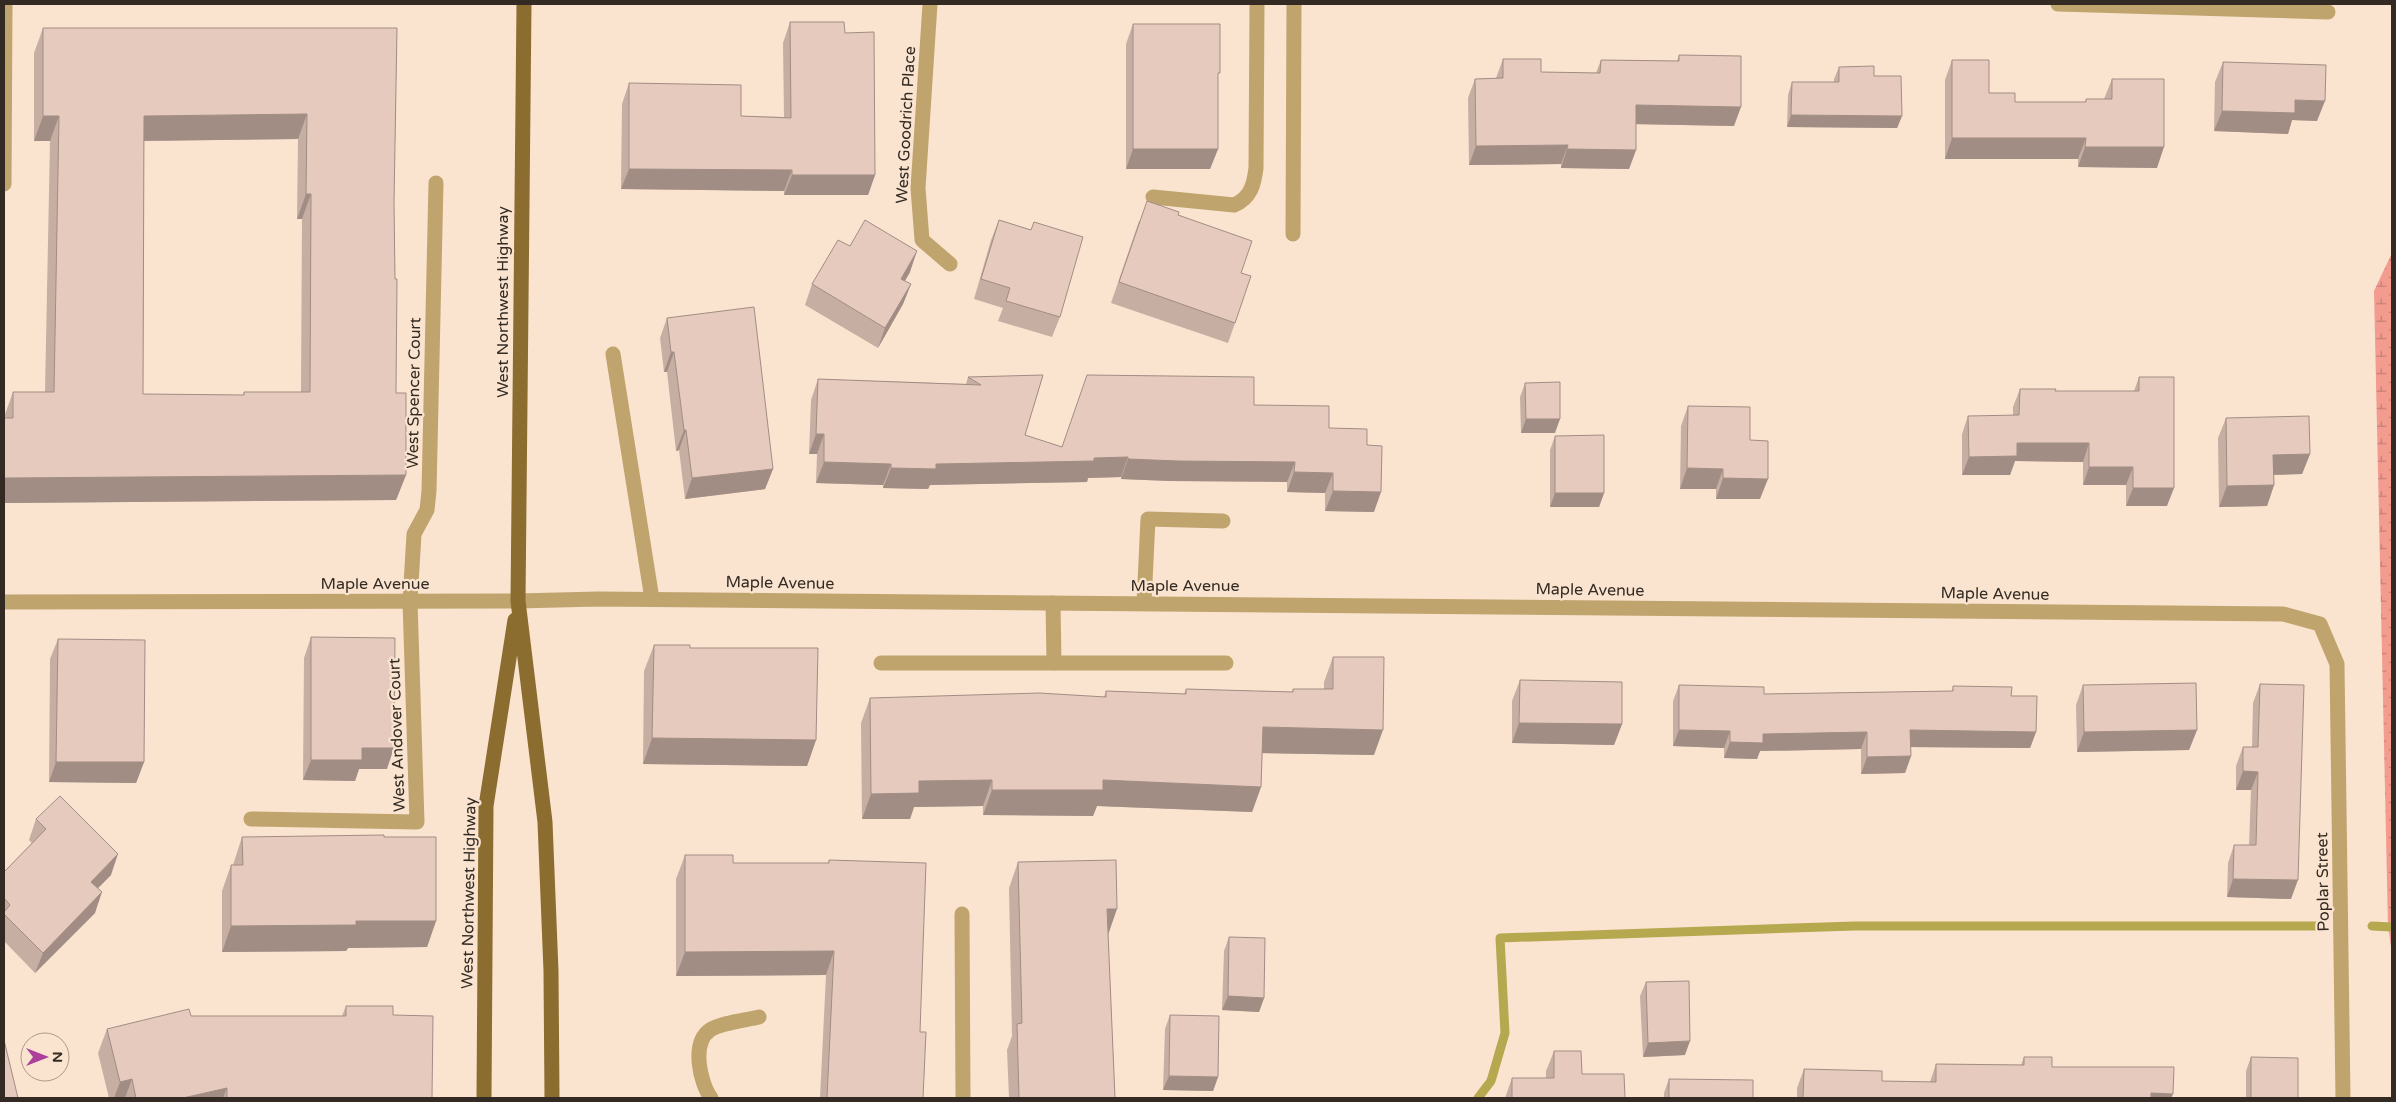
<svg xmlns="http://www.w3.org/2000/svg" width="2396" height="1102" font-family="'Varela Round',sans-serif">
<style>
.wetland{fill:url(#wetland-marsh)}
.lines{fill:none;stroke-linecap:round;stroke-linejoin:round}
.stream{stroke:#b5a84e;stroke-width:9}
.lane{stroke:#c0a46e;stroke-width:15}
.street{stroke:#c0a46e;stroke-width:15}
.primary{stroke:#8b6d2f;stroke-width:15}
.wall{fill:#c6aea3;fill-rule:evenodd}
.shaded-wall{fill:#a18d84}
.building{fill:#e6cabd;stroke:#a18d84;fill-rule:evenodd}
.labels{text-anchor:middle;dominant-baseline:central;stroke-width:4.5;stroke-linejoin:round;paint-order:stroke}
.street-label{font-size:16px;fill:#332b23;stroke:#fae4d0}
</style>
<defs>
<pattern id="wetland-marsh" width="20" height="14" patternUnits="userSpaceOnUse" patternTransform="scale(1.25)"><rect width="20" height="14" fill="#f39b8f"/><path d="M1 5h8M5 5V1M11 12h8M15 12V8" fill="none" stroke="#c57f74"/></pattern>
</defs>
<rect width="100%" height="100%" fill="#fae4d0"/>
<path class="wetland" d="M 2392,253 L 2392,953 L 2388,926 L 2374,291 Z"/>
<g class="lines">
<g class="stream">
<path d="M 2372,926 L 2392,927"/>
<path d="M 1478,1098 L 1491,1081 L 1505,1033 L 1500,938 L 1854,926 L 2316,926"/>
</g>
<g class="lane">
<path d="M 1153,197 L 1234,205 C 1251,198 1254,184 1256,168 L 1257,4"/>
<path d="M 1293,234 L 1294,4"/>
<path d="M 613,354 L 652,599"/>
<path d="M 410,601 L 414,534 L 427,510 L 429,491 L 436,183"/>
<path d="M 1053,603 L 1054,663 L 1226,663"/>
<path d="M 1144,603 L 1148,519 L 1223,521"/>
<path d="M 881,663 L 1054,663"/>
<path d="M 962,914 L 963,1098"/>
<path d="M 711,1098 C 700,1083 691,1043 710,1030 C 720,1023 747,1020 759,1017"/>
</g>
<g class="street">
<path d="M 930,4 L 918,188 L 922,240 L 950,264"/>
<path d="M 2058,4 L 2328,12"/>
<path d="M 4,184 L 5,4"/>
<path d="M 4,602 L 518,601 L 598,599 L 2283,614 L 2320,624 L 2337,664 L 2343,1098"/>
<path d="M 251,819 L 417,822 L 410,601"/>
</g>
<g class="primary">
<path d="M 524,4 L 518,601 L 545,822 L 551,971 L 552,1098"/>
<path d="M 484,1098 L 486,806 L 515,620"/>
</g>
</g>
<g class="wall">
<path d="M 790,22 L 845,33 L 875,175 L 868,195 L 784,195 L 784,191 L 621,189 L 622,104 L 629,83 L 741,116 L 784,117 L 783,43 Z"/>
<path d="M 1133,24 L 1218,80 L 1218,149 L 1210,169 L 1126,169 L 1126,44 Z"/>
<path d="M 43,28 L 397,28 L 394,202 L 396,393 L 406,475 L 396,500 L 4,503 L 4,417 L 13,392 L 45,392 L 50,141 L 34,141 L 34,53 ZM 298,139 L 297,219 L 302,219 L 301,392 L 244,392 L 243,395 L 143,394 L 144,141 Z"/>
<path d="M 1679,55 L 1734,126 L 1636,124 L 1636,150 L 1629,169 L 1561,168 L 1561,164 L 1469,165 L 1468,98 L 1475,79 L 1496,78 L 1503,59 L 1541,72 L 1596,73 L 1601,60 L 1677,61 Z"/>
<path d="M 1952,60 L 1989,93 L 2015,102 L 2085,102 L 2086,99 L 2104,99 L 2112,79 L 2157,168 L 2078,167 L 2078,159 L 1945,159 L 1945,80 Z"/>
<path d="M 2223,62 L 2317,121 L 2292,120 L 2288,134 L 2214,131 L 2215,82 Z"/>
<path d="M 1839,67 L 1874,76 L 1902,116 L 1897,128 L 1787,127 L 1788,95 L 1792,82 L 1834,82 L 1834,79 Z"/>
<path d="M 1178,215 L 1241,273 L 1235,323 L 1228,343 L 1111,303 L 1139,221 Z"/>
<path d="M 999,220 L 1031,230 L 1034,222 L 1060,317 L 1052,337 L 998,321 L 1003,308 L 974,299 L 991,240 Z"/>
<path d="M 850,246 L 910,272 L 905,281 L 911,284 L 903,304 L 878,348 L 805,305 L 812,284 Z"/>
<path d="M 667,318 L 773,469 L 765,489 L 685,499 L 679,450 L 676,451 L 667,372 L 664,372 L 660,338 Z"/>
<path d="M 1043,375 L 1025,435 L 1061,447 L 1254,405 L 1329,428 L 1367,445 L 1374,512 L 1325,511 L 1325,493 L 1287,492 L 1287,482 L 1170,481 L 1121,479 L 1121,477 L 1088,478 L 1087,482 L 930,485 L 928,489 L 883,488 L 883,485 L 816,483 L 817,454 L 809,454 L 811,400 L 818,379 L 966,384 L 968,377 Z"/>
<path d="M 2139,377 L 2167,506 L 2126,506 L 2126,485 L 2083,485 L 2083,462 L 2015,461 L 2010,475 L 1962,475 L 1962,434 L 1968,416 L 2013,416 L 2013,407 L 2020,389 L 2055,391 L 2134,391 Z"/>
<path d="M 1525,383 L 1555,433 L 1521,433 L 1520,397 Z"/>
<path d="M 1688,406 L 1750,440 L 1760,499 L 1716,499 L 1716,489 L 1680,489 L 1681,426 Z"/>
<path d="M 2226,418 L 2310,454 L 2302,474 L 2274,475 L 2274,485 L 2267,506 L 2219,507 L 2218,438 Z"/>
<path d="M 1555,436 L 1604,493 L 1599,507 L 1550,507 L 1550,450 Z"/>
<path d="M 311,637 L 387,769 L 359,769 L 355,781 L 303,780 L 304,658 Z"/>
<path d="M 58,639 L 144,762 L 136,783 L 49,782 L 50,659 Z"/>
<path d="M 654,645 L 690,648 L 816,740 L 807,766 L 643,764 L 644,671 Z"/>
<path d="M 1333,657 L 1374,755 L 1262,753 L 1261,787 L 1252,812 L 1097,806 L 1093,816 L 983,815 L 983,806 L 914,807 L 910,819 L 862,819 L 861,723 L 870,698 L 1104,697 L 1106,691 L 1184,694 L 1186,689 L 1292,692 L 1293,689 L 1324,689 L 1324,682 Z"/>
<path d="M 1520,680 L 1622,724 L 1614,745 L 1512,743 L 1512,701 Z"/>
<path d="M 2260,684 L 2291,899 L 2227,897 L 2228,863 L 2234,845 L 2249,845 L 2251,790 L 2236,790 L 2236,766 L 2243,747 L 2252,747 L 2253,703 Z"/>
<path d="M 1679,685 L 1764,694 L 1952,691 L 1953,686 L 2011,696 L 2036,732 L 2030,748 L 1911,747 L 1911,756 L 1905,773 L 1861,774 L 1861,749 L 1760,751 L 1757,759 L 1724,758 L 1724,748 L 1673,746 L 1673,701 Z"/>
<path d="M 2083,685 L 2197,730 L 2189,750 L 2077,752 L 2076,705 Z"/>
<path d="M 36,819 L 111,875 L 98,888 L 95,913 L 35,973 L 4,941 L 4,872 L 32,843 L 29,840 Z"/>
<path d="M 242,837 L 384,837 L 436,921 L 427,947 L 348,948 L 346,951 L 222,952 L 222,891 L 231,865 L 233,865 Z"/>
<path d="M 685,855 L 733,863 L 828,863 L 829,860 L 920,1032 L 923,1098 L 820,1098 L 826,975 L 676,976 L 676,879 Z"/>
<path d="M 1018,862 L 1108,934 L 1115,1098 L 1009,1098 L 1007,1050 L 1012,1036 L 1009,888 Z"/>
<path d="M 1229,937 L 1264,998 L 1259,1012 L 1222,1010 L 1224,951 Z"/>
<path d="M 1646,982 L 1685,1055 L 1643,1057 L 1640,996 Z"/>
<path d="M 346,1006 L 393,1015 L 432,1098 L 109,1098 L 98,1053 L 107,1029 L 191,1016 L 342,1016 Z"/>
<path d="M 1170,1015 L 1218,1077 L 1213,1091 L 1163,1090 L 1165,1029 Z"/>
<path d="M 1554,1051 L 1582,1074 L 1625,1098 L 1505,1098 L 1512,1078 L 1546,1078 L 1546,1071 Z"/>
<path d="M 2024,1057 L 2052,1067 L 2173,1094 L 2171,1098 L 1797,1098 L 1797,1088 L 1804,1069 L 1882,1081 L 1930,1082 L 1936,1064 L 2021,1065 Z"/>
<path d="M 2251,1057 L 2298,1098 L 2246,1098 L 2246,1071 Z"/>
<path d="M 1669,1079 L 1753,1098 L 1664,1098 L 1664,1093 Z"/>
</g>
<g class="shaded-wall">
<path d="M 2295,100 L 2325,101 L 2317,121 L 2292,120 L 2288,134 L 2214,131 L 2222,111 Z"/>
<path d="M 1636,105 L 1741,107 L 1734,126 L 1629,124 Z"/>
<path d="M 307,114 L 298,139 L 135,141 L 144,116 Z"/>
<path d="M 1791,115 L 1902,116 L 1897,128 L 1787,127 Z"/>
<path d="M 43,116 L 59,116 L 50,141 L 34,141 Z"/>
<path d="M 1952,138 L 2086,138 L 2078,159 L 1945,159 Z"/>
<path d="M 1568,145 L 1561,164 L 1469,165 L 1476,146 Z"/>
<path d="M 2085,147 L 2164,147 L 2157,168 L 2078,167 Z"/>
<path d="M 1133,149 L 1218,149 L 1210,169 L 1126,169 Z"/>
<path d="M 1567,149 L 1636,150 L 1629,169 L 1561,168 Z"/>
<path d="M 629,169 L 792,170 L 784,191 L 621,189 Z"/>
<path d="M 792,175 L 875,175 L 868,195 L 784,195 Z"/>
<path d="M 306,194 L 311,194 L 302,219 L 297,219 Z"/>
<path d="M 917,251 L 910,272 L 894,299 L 901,279 Z"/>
<path d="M 911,284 L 903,304 L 878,348 L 885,328 Z"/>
<path d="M 671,352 L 674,352 L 667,372 L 664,372 Z"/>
<path d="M 1526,419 L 1560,419 L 1555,433 L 1521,433 Z"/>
<path d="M 684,430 L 686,430 L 679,450 L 676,451 Z"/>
<path d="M 816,434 L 824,434 L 817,454 L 809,454 Z"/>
<path d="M 2017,443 L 2089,443 L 2083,462 L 2015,461 L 2010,475 L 1962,475 L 1969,457 Z"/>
<path d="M 2310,454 L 2302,474 L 2266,475 L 2273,455 Z"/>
<path d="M 1128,457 L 1121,477 L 1088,478 L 1087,482 L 930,485 L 928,489 L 883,488 L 891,468 L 936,464 Z"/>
<path d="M 1128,459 L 1295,462 L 1287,482 L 1170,481 L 1121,479 Z"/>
<path d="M 824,462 L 891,464 L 883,485 L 816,483 Z"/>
<path d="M 2089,467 L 2133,467 L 2126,485 L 2083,485 Z"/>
<path d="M 1687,468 L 1723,469 L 1716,489 L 1680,489 Z"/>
<path d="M 773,469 L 765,489 L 685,499 L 692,478 Z"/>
<path d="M 1294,472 L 1333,473 L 1325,493 L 1287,492 Z"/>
<path d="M 406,475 L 396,500 L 4,503 L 4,478 Z"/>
<path d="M 1723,478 L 1768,479 L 1760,499 L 1716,499 Z"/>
<path d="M 2274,485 L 2267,506 L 2219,507 L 2227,486 Z"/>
<path d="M 2133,488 L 2174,488 L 2167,506 L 2126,506 Z"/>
<path d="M 1333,491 L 1381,492 L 1374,512 L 1325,511 Z"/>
<path d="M 1555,493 L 1604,493 L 1599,507 L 1550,507 Z"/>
<path d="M 1519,723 L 1622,724 L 1614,745 L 1512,743 Z"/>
<path d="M 1263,727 L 1383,730 L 1374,755 L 1254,753 Z"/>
<path d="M 1679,730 L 1730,731 L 1724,748 L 1673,746 Z"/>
<path d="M 1910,730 L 2036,732 L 2030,748 L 1904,747 Z"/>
<path d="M 2197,730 L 2189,750 L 2077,752 L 2084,732 Z"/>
<path d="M 1867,732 L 1861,749 L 1760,751 L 1757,759 L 1724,758 L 1730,742 L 1763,734 Z"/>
<path d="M 652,738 L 816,740 L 807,766 L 643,764 Z"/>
<path d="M 362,748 L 394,748 L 387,769 L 359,769 L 355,781 L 303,780 L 311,760 Z"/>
<path d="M 1911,756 L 1905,773 L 1861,774 L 1867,757 Z"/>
<path d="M 56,762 L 144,762 L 136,783 L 49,782 Z"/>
<path d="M 2243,771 L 2258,772 L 2251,790 L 2236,790 Z"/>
<path d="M 992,780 L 983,806 L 914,807 L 910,819 L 862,819 L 871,794 L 919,781 Z"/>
<path d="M 1103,780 L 1261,787 L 1252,812 L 1097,806 L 1093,816 L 983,815 L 992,790 Z"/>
<path d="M 118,854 L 111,875 L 84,902 L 91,882 Z"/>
<path d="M 2233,879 L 2298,880 L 2291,899 L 2227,897 Z"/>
<path d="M 102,892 L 95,913 L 35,973 L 43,953 Z"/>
<path d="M 1107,909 L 1117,909 L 1108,935 Z"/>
<path d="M 356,921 L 436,921 L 427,947 L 348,948 L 346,951 L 222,952 L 231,926 Z"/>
<path d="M 834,951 L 826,975 L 676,976 L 685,952 Z"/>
<path d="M 1228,996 L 1264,998 L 1259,1012 L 1222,1010 Z"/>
<path d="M 1690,1041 L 1685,1055 L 1643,1057 L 1648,1043 Z"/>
<path d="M 1169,1076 L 1218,1077 L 1213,1091 L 1163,1090 Z"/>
<path d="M 132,1079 L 125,1098 L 114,1098 L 120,1082 Z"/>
<path d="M 227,1088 L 223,1098 L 183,1098 Z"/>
<path d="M 2151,1093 L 2173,1094 L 2171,1098 L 2149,1098 Z"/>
</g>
<g class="building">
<path d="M 790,22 L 844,22 L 845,33 L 874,32 L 875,175 L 792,175 L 792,170 L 629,169 L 629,83 L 741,85 L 741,116 L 791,118 Z"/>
<path d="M 1133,24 L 1220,24 L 1220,73 L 1218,73 L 1218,149 L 1133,149 Z"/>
<path d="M 43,28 L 397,28 L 394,202 L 395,279 L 397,279 L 396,393 L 406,393 L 406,475 L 4,478 L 4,418 L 13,418 L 13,392 L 54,392 L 59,116 L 43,116 ZM 307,114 L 306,194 L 311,194 L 310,392 L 244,392 L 244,395 L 143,394 L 144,116 Z"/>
<path d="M 1679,55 L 1741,56 L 1741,107 L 1636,105 L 1636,150 L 1567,149 L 1568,145 L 1476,146 L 1475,79 L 1503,78 L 1503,59 L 1541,59 L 1541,72 L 1600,73 L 1601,60 L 1679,61 Z"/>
<path d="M 1952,60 L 1989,60 L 1989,93 L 2015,93 L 2015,102 L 2086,102 L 2086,99 L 2112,99 L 2112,79 L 2164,79 L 2164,147 L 2085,147 L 2086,138 L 1952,138 Z"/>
<path d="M 2223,62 L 2326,65 L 2325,101 L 2295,100 L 2295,113 L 2222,111 Z"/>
<path d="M 1874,66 L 1874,76 L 1901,76 L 1902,116 L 1791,115 L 1792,82 L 1839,82 L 1839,67 Z"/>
<path d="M 1147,201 L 1179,212 L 1178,215 L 1252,241 L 1241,273 L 1251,276 L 1235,323 L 1119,282 Z"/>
<path d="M 865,220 L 917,251 L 901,279 L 911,284 L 885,328 L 812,284 L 838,240 L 850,246 Z"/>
<path d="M 999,220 L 1031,230 L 1034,222 L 1083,237 L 1060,317 L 1006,301 L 1010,288 L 981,279 Z"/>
<path d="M 754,307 L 773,469 L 692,478 L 686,430 L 684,430 L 674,352 L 671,352 L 667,318 Z"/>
<path d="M 1043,375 L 1025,435 L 1062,447 L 1087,375 L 1254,377 L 1254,405 L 1329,406 L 1329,428 L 1367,429 L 1367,445 L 1382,446 L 1381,492 L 1333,491 L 1333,473 L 1294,472 L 1295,462 L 1178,461 L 1128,459 L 1128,457 L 1094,458 L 1094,461 L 936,464 L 936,469 L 891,468 L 891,464 L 824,462 L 824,434 L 816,434 L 818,379 L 981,385 L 968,377 Z"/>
<path d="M 2139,377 L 2174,377 L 2174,488 L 2133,488 L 2133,467 L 2089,467 L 2089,443 L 2017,443 L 2017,456 L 1969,457 L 1968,416 L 2019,415 L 2020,389 L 2056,389 L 2055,391 L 2139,391 Z"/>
<path d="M 1560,382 L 1560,419 L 1526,419 L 1525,383 Z"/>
<path d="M 1688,406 L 1750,407 L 1750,440 L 1768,441 L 1768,479 L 1723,478 L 1723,469 L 1687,468 Z"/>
<path d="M 2309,416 L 2310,454 L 2273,455 L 2274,485 L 2227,486 L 2226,418 Z"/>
<path d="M 1604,435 L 1604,493 L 1555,493 L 1555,436 Z"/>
<path d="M 311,637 L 395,638 L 394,748 L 362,748 L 362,760 L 311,760 Z"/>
<path d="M 58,639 L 145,640 L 144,762 L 56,762 Z"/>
<path d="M 654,645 L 690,645 L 690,648 L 818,648 L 816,740 L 652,738 Z"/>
<path d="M 1333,657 L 1384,657 L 1383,730 L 1263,727 L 1261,787 L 1103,780 L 1103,790 L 992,790 L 992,780 L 919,781 L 919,793 L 871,794 L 870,698 L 1039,693 L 1106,697 L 1106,691 L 1186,694 L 1186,689 L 1293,692 L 1293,689 L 1333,689 Z"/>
<path d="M 1520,680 L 1622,682 L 1622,724 L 1519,723 Z"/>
<path d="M 2196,683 L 2197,730 L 2084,732 L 2083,685 Z"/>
<path d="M 2260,684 L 2304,685 L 2298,880 L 2233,879 L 2234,845 L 2256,845 L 2258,772 L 2243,771 L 2243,747 L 2258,747 Z"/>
<path d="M 1679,685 L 1764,687 L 1764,694 L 1953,691 L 1953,686 L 2012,687 L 2011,696 L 2037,696 L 2036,732 L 1910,730 L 1911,756 L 1867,757 L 1867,732 L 1763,734 L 1763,743 L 1730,742 L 1730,731 L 1679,730 Z"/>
<path d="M 60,796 L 118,854 L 91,882 L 102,892 L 43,953 L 4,914 L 4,912 L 10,905 L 4,898 L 4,872 L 46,829 L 36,819 Z"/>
<path d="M 384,835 L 384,837 L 436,837 L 436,921 L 356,921 L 356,925 L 231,926 L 231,865 L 243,865 L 242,837 Z"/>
<path d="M 685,855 L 733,855 L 733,863 L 829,863 L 829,860 L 926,863 L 920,1032 L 926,1032 L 923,1098 L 827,1098 L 834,951 L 685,952 Z"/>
<path d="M 1116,860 L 1117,909 L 1107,909 L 1115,1098 L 1019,1098 L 1017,1024 L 1022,1023 L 1018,862 Z"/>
<path d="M 1229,937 L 1265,938 L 1264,998 L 1228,996 Z"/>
<path d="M 1689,981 L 1690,1041 L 1648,1043 L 1646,982 Z"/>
<path d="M 346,1006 L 393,1006 L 393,1015 L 433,1016 L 432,1098 L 227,1098 L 227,1088 L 183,1098 L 136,1098 L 132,1079 L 120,1082 L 107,1029 L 189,1009 L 191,1016 L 346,1016 Z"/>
<path d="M 1170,1015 L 1219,1016 L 1218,1077 L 1169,1076 Z"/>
<path d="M 4,1040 L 18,1098 L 4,1098 Z"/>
<path d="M 1554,1051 L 1581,1051 L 1582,1074 L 1624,1074 L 1625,1098 L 1512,1098 L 1512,1078 L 1554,1078 Z"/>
<path d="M 2024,1057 L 2052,1057 L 2052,1067 L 2174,1067 L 2173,1094 L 2151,1093 L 2151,1098 L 1803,1098 L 1804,1069 L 1882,1071 L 1882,1081 L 1936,1082 L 1936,1064 L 2024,1065 Z"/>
<path d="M 2251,1057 L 2298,1058 L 2298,1098 L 2251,1098 Z"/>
<path d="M 1669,1079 L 1753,1080 L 1753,1098 L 1669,1098 Z"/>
</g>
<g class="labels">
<g class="street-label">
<text transform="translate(906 125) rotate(-87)">West Goodrich Place</text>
<text transform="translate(503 302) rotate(-90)">West Northwest Highway</text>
<text transform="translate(414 393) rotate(-89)">West Spencer Court</text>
<text transform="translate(780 583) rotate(1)">Maple Avenue</text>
<text x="375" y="584">Maple Avenue</text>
<text x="1185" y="586">Maple Avenue</text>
<text transform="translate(1590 590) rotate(1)">Maple Avenue</text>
<text transform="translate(1995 594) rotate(1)">Maple Avenue</text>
<text transform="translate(397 735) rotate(-92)">West Andover Court</text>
<text transform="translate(2323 882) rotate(-91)">Poplar Street</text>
<text transform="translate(469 893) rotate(-89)">West Northwest Highway</text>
</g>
</g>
<rect width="2396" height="1102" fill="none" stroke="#332b23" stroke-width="10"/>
<g transform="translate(45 1057) rotate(90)"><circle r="24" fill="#fae4d0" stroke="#aa9a8b"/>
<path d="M0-4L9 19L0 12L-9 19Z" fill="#ac3e9c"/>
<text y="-8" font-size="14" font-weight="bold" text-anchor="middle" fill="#332b23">N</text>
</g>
</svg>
